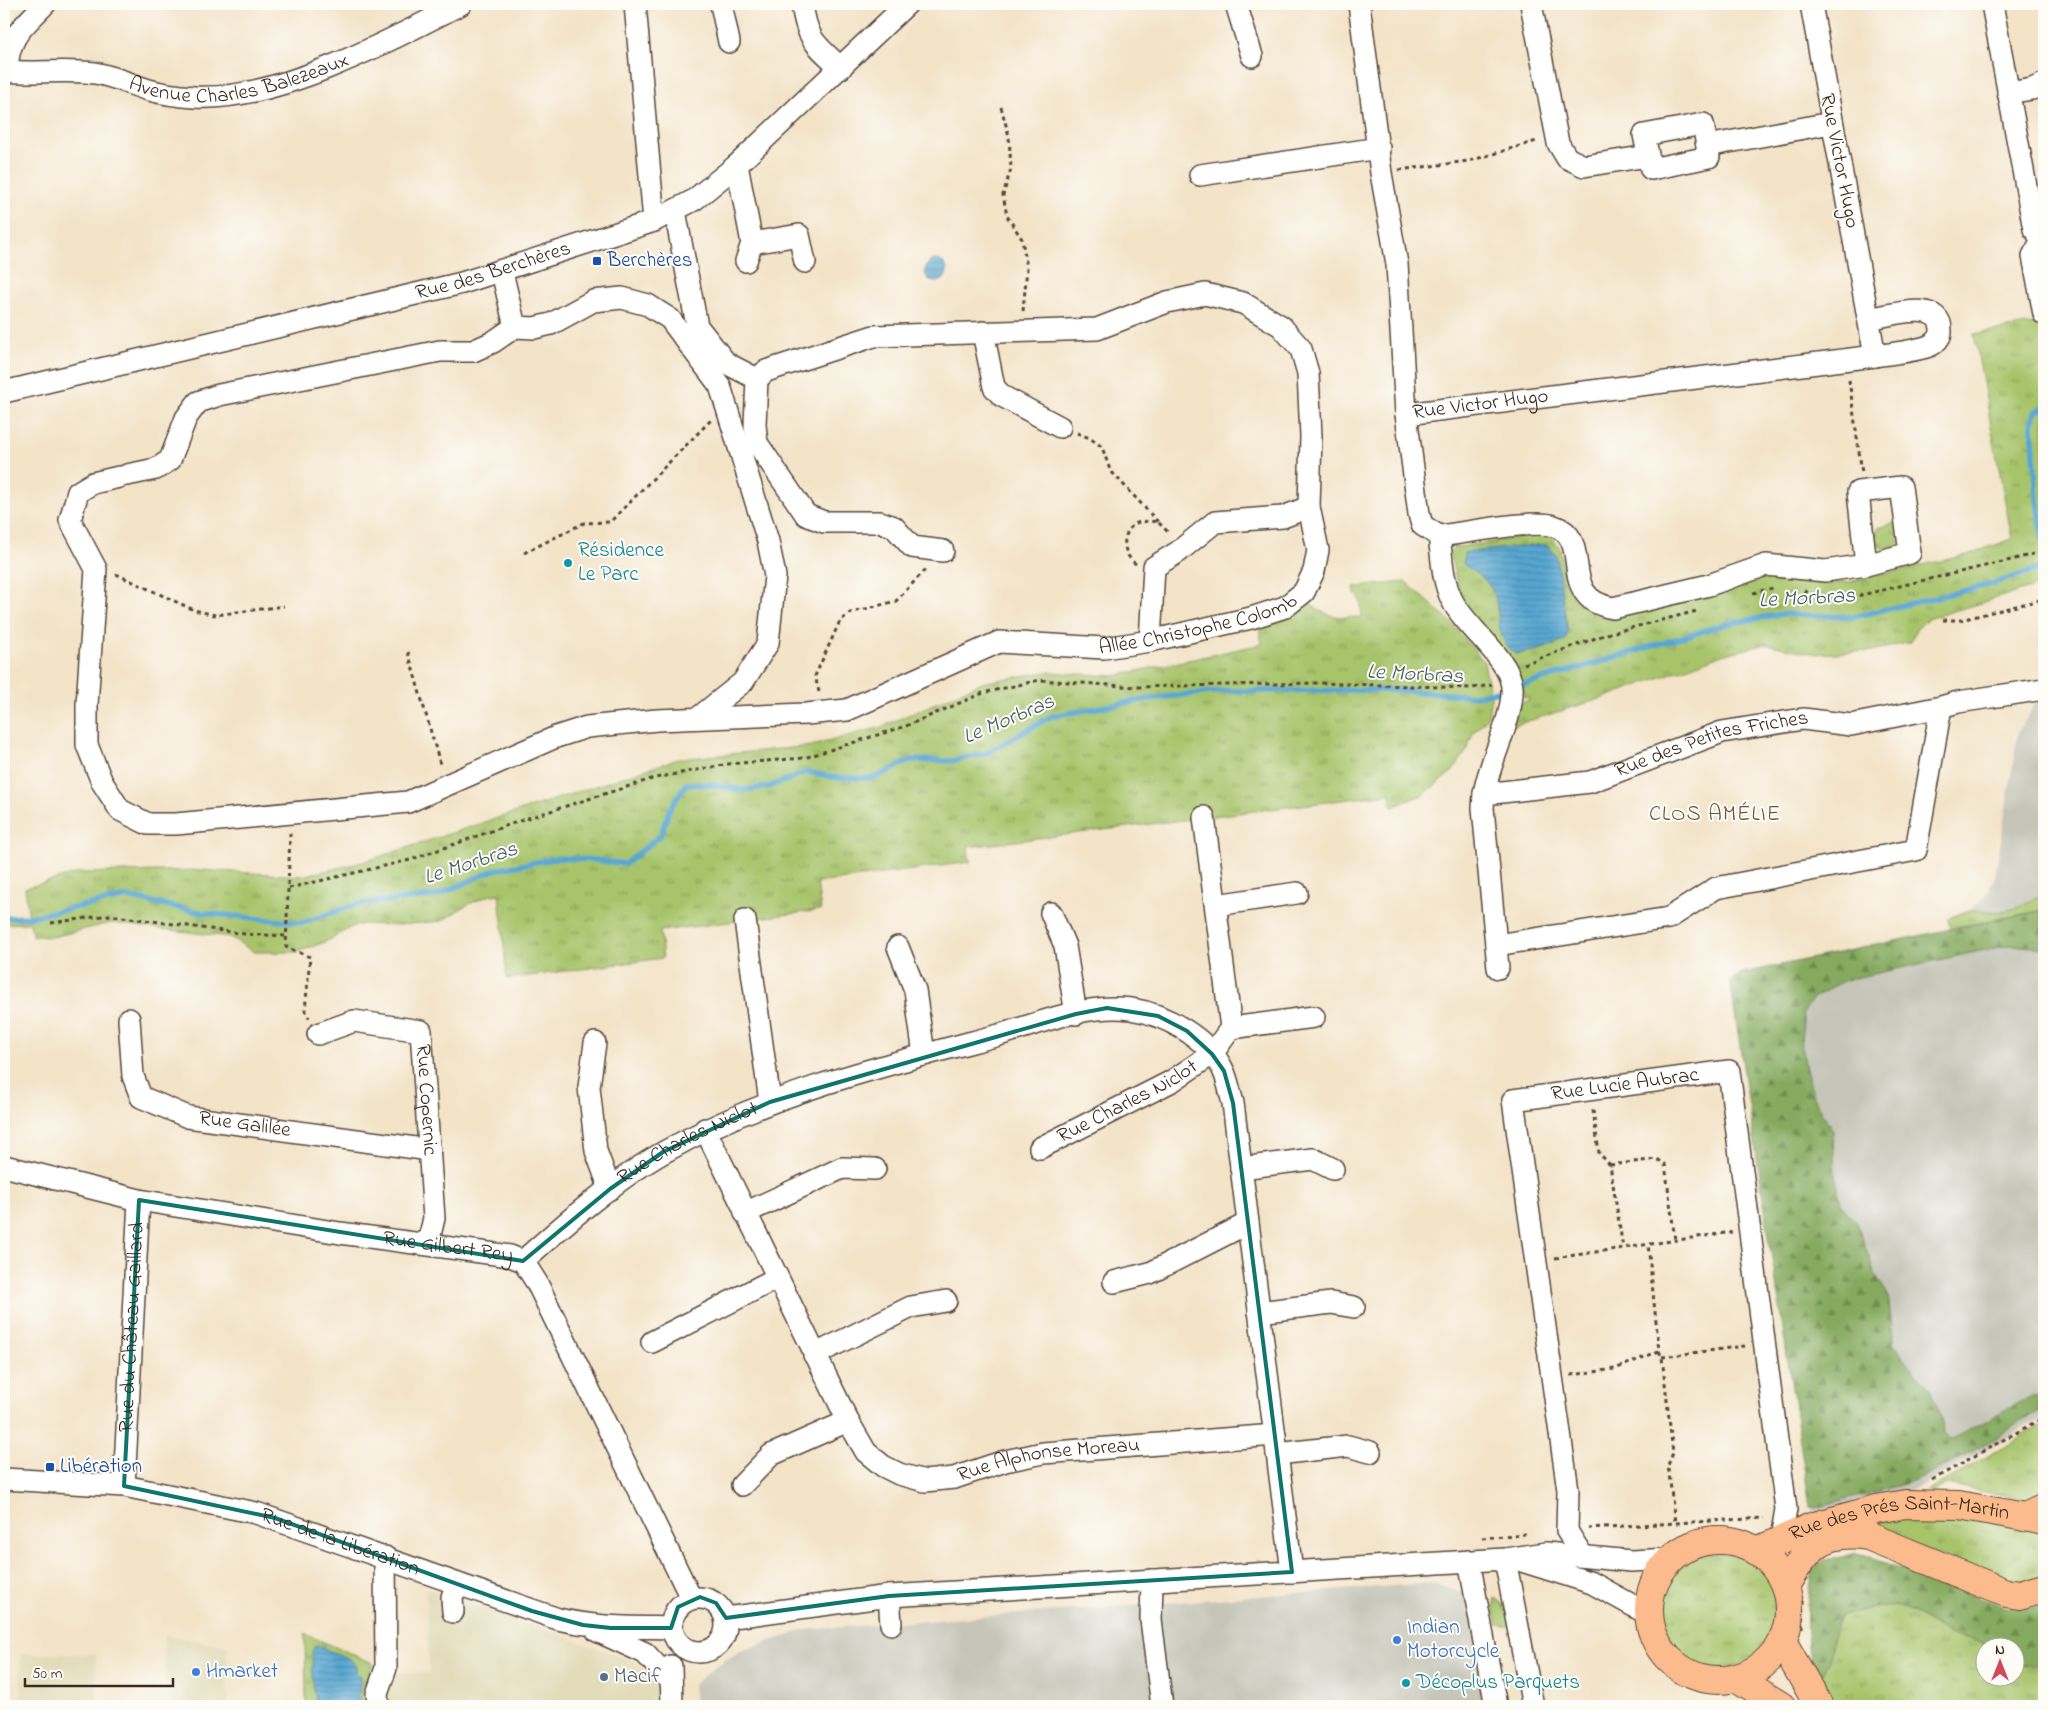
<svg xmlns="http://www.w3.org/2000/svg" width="2048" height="1710" font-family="'Indie Flower',sans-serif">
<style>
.built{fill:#e2dcba}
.industrial{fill:#c5c5b8}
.grass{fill:url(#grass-tufts);stroke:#717744}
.forest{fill:url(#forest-firs);stroke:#606a3e}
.water{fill:url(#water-rules);stroke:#496878}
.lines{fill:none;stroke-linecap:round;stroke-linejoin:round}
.stream{stroke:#57a6d1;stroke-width:5.5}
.minor-casing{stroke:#574637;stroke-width:24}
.major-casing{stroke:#574637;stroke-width:30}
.highway-casing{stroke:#574637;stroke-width:30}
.path{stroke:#574637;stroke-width:3;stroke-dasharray:4 4;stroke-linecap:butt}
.minor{stroke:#fff;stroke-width:21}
.major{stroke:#fbbb8c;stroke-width:28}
.highway{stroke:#fbbb8c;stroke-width:28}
.marked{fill:none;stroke:#0f766e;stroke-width:4;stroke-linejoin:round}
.transit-dot{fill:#1a4fb4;stroke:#fdfcf7;stroke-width:2}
.culture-dot{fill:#0f9aa8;stroke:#fdfcf7;stroke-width:2}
.shop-dot{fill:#3f7fe0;stroke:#fdfcf7;stroke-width:2}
.service-dot{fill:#5c6f8a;stroke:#fdfcf7;stroke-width:2}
.labels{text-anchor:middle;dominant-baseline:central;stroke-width:4;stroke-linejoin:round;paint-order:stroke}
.street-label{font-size:21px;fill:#3b2a1e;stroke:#fdfcf7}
.transit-label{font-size:21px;fill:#164399;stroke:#fdfcf7;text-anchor:start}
.culture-label{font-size:21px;fill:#0d838f;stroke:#fdfcf7;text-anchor:start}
.shop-label{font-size:21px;fill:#366cbe;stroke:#fdfcf7;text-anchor:start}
.service-label{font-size:21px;fill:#4e5e75;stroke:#fdfcf7;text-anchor:start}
.water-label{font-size:22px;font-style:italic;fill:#465c66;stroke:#fdfcf7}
.neighbourhood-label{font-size:22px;letter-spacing:1px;fill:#6d553c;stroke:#fdfcf7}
</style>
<defs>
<pattern id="grass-tufts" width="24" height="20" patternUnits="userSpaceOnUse" patternTransform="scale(1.25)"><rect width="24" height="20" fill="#a7c46b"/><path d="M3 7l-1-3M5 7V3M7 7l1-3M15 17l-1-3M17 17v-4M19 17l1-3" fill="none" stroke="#899f57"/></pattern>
<pattern id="forest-firs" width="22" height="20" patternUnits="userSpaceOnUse" patternTransform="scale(1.25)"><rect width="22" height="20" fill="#85aa5f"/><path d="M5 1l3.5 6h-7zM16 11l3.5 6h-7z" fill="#6e8b4e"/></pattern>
<pattern id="water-rules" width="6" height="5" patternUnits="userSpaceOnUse" patternTransform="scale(1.25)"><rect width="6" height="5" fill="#57a6d1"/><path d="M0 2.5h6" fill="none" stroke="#4987a9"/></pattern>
</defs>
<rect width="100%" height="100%" fill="#fdfcf7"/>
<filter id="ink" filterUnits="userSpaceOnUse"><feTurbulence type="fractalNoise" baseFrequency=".02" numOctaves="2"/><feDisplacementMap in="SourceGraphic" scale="10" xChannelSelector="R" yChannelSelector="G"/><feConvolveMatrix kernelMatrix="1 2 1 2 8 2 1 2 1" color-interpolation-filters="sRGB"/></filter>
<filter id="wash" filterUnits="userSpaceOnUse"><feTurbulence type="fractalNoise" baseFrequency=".0096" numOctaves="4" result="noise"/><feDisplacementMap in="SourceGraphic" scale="20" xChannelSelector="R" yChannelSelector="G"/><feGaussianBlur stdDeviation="1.12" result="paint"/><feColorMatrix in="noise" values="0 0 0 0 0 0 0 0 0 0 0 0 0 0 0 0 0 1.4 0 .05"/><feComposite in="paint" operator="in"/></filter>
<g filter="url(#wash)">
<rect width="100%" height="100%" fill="#f3e3c7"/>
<g class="built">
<path d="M 426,1588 L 633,1661 L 648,1676 L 670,1680 L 672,1706 L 363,1706 L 362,1688 L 373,1663 L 397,1673 L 429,1673 Z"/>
<path d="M 164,1635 L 227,1646 L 228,1706 L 143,1706 L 143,1689 L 166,1689 Z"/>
<path d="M 20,1654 L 96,1654 L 97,1706 L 21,1706 Z"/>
</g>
<g class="industrial">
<path d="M 2044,690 L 2044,1417 L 1911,1491 L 1818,1514 L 1810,1507 L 1730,981 L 1742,973 L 1950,928 L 1948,918 L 1969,910 L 1978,904 L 1987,894 L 1995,877 L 2018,732 Z"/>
<path d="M 1433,1583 L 1487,1602 L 1507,1706 L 695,1706 L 693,1685 L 717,1665 L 741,1651 L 803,1630 Z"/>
</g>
<g class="grass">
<path d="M 2044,322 L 2044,584 L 1927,619 L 1916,630 L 1911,642 L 1872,651 L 1816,654 L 1766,644 L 1722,655 L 1600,699 L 1512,726 L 1520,703 L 1529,701 L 1528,697 L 1524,698 C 1523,665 1493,646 1476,621 C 1461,599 1455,577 1449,552 L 1453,548 L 1538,535 L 1551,537 L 1560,548 L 1564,579 L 1574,599 L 1593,614 L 1613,619 L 1620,614 L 1765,573 L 1834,582 L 1849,582 L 1967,555 L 2012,539 L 1974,334 Z"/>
<path d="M 1892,523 L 1896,524 L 1900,542 L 1897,545 L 1883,549 L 1875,543 L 1876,529 Z"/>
<path d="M 1406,582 L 1449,620 L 1484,662 L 1491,697 L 1488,717 L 1473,733 L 1466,752 L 1453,771 L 1423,795 L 1392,807 L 1390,794 L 968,847 L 970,862 L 817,883 L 821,910 L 660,931 L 663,958 L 507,979 L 499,894 L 487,896 L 465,906 L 442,921 L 398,925 L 364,924 L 352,927 L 325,942 L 297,952 L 254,952 L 230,937 L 111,923 L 52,937 L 32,936 L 30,923 L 4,924 L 4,917 L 29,917 L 25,888 L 78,873 L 202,870 L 301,876 L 360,863 L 678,759 L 811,746 L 881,727 L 981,683 L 1046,672 L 1114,676 L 1262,644 L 1259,628 L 1283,621 L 1286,615 L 1306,600 C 1323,617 1339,618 1362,617 L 1360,599 L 1355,594 L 1354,587 Z"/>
<path d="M 2044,893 L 2044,910 L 1950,928 L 1948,918 L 1970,910 L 1998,912 L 2017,908 Z"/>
<path d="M 2044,1424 L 2044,1496 L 2033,1500 L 2025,1500 L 1946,1484 L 1933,1493 L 1927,1491 Z"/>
<path d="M 1929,1510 L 2044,1529 L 2044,1578 L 2027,1587 L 1852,1522 Z"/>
<circle cx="1719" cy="1611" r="58"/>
<path d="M 1495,1598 L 1507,1608 L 1513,1627 L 1497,1625 L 1493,1609 Z"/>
<path d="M 1874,1606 L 1895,1607 L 1915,1613 L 1934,1626 L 1988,1644 L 1993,1647 L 1986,1648 L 1986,1678 L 2016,1678 L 2016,1663 L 2034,1666 L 2044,1664 L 2044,1706 L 1837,1706 L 1814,1674 L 1820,1674 L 1830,1661 L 1835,1626 L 1841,1616 Z"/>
<path d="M 305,1634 L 373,1663 L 362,1688 L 363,1706 L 306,1706 Z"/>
</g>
<g class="forest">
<path d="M 2044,910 L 2044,948 L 2009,945 L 1845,980 L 1813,998 L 1804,1012 L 1801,1041 L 1806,1069 L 1813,1097 L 1833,1131 L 1835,1176 L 1842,1206 L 1857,1224 L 1875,1274 L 1888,1295 L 1894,1345 L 1921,1380 L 1930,1388 L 1942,1418 L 1943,1434 L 1950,1440 L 2032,1396 L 2040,1395 L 2044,1399 L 2040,1410 L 1975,1450 L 1927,1475 L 1901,1485 L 1823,1506 L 1810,1507 L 1730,981 L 1742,973 Z"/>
<path d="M 1856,1554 L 1871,1557 L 2002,1606 C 2017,1610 2029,1611 2044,1605 L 2044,1664 L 2018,1664 L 2016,1663 L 2016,1648 L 1993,1647 L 1988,1644 L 1949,1634 L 1915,1613 L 1895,1607 L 1874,1606 L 1841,1616 C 1830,1634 1834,1655 1824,1673 L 1814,1674 C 1803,1640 1806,1604 1812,1569 L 1824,1560 Z"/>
</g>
<g class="water">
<circle cx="936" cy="271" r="11"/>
<path d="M 1545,544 L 1556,554 L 1568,632 L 1565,641 L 1539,650 L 1516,654 C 1492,638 1503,612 1492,590 C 1486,578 1473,571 1463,564 L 1464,553 L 1469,552 Z"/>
<path d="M 318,1646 L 350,1659 L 356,1665 L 356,1673 L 361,1676 L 358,1706 L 317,1706 L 313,1687 L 312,1652 L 314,1647 Z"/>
</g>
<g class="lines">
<g class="stream">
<path d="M 2044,407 L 2035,412 L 2032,424 L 2037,500 L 2044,544"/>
<path d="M 1516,687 L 1726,624 L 1782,614 L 1853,617 L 1992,584 L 2044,567"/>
<path d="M 4,918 L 29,917 L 127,897 L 204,913 L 302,923 L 358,904 L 436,896 L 494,870 L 558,858 L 596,860 L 625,864 L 661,835 L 669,810 L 686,784 L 714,785 L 742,790 L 768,787 L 807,772 L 839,778 L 874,778 L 911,760 L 952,761 L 987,753 L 1052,716 L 1148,699 L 1221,691 L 1396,690 L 1476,696 L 1507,689"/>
</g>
</g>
</g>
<g filter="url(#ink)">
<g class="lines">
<g class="minor-casing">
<g id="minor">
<path d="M 635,4 L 654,221"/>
<path d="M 721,4 L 729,42"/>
<path d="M 802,4 C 807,40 815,44 841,68"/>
<path d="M 1236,4 L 1252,56"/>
<path id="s1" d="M 1359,4 L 1381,173 L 1397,264 L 1406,414 L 1875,356 L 1811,4"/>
<path d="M 1531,4 L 1558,143 L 1567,158 L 1584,166 L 1648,156"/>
<path d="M 1992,4 L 2034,229 L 2044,241"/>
<path id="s2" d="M 4,71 C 34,74 65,69 95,73 C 114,76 131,85 149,90 C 163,94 180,96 194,97 C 275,102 390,41 461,4"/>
<path d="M 7,71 C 8,36 22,28 45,4"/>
<path d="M 2008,93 L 2032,89 L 2044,84"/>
<path d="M 1703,124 L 1709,157 L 1651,169 L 1644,135 Z"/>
<path d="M 1707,146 L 1831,123"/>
<path d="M 737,165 L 752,243 L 799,235 L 805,262"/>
<path d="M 1200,175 L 1379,148"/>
<path d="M 675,211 L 697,326 L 726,363 L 757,379"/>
<path d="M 2042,240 L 2033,256 L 2044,314"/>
<path d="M 746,261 L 752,243"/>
<path d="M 502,272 L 515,327"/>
<path d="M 1869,319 C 1887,316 1943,297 1941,332 C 1941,337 1935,344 1929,346 C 1913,352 1892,353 1875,356"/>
<path d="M 983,332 L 994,387 L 1002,396 L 1060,427"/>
<path d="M 757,379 L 755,425 L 757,443 L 806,515 L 824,522 L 880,522 L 894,527 L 912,547 L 943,551"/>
<path id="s3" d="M 4,392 L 462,283 L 654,221 L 694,200 L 737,165 L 907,4"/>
<path d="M 1406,414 L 1419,514 L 1422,525 L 1439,536 C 1464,533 1534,519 1554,526 C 1595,539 1555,598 1613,608 L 1709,585 L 1766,565 L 1825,571 L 1866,565 L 1910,553 L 1901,487 L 1858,492 L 1866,565"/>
<path d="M 127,475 L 156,469 L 170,460 L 186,418 L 198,402 L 219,395 L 440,351 L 473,351 L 493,342 L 515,327 L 534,328 L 551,324 L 593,301 L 622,298 L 648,305 L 670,319 L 720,386 L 768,541 L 775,576 L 768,643 L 743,682 L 698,718"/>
<path id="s4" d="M 119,477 L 93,483 L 78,492 L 70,520 L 96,569 L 87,705 L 87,745 L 102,782 L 120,810 L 148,824 L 176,824 L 408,802 L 556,737 L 587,727 L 657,720 L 806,714 L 847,710 L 999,642 L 1104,648 L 1150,641 L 1251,618 L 1285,607 L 1304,592 L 1314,571 L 1318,550 L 1309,507 L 1311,436 L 1308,373 L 1301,349 L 1281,326 L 1243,303 L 1205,294 L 1167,302 L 1097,329 L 874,336 L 766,371 L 757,379"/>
<path d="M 1439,536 C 1442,557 1442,580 1452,600 C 1464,626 1510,658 1512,687 C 1514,718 1489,760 1484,794"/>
<path d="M 1150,641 L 1154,567 L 1178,552 L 1215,522 L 1283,517 L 1309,507"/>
<path id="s5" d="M 1941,707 L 1916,850 L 1716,888 L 1669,918 L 1496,945 L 1483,808 L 1484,794 L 1590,782 L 1722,732 L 1803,719 L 1851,725 L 1941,707 L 1958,702 L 2044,689"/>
<path d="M 1216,905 L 1297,893"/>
<path d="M 1051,913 L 1065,946 L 1076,1014"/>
<path d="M 745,920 L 770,1102"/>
<path d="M 1496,945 L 1498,968"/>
<path d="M 898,947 L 915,990 L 924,1055"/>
<path id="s6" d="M 129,1019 L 133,1076 L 141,1097 L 188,1117 L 430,1150"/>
<path d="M 1231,1028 L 1314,1017"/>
<path id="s7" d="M 318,1034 L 354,1021 L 421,1031 L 434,1218 L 428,1244"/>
<path d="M 595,1043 L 589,1087 L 596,1151 L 610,1189"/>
<path id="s8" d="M 705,1129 L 848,1421 L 866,1452 L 883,1466 L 899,1474 L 925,1481 L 954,1478 L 1005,1461 L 1043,1453 L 1275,1435"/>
<path id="s9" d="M 1040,1148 L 1172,1081 L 1212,1054 L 1231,1028 L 1204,817"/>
<path id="s10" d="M 4,1166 L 139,1200 L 340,1233 L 510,1256 L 523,1261 L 537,1283 L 691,1598"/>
<path d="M 1241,1168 L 1313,1159 L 1333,1169"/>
<path d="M 745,1213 L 842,1168 L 875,1169"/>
<path id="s11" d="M 523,1261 C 564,1224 617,1178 666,1151 C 769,1093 886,1065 999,1035 C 1040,1023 1088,1003 1131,1009 C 1165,1014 1210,1039 1224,1072 C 1228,1081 1230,1093 1233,1103 L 1292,1572"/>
<path d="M 1114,1282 L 1150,1273 L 1248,1223"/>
<path d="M 1259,1312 L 1331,1303 L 1354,1307"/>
<path d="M 652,1342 L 777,1278"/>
<path d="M 814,1355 L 911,1307 L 946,1301"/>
<path d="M 1277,1454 L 1348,1446 L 1370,1452"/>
<path id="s12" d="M 4,1479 L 124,1486 L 256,1513 L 558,1619 C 596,1628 633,1627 671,1628"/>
<path d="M 742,1485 L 771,1455 L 848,1421"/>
<path id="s13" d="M 124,1486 L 139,1200"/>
<path id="s14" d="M 1582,1555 L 1567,1531 L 1568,1490 L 1513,1100 L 1729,1071 L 1786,1509 L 1781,1539"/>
<path d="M 1505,1559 L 1533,1706"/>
<path d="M 1469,1561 L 1496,1706"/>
<path d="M 1522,1561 L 1592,1583 L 1648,1614"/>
<path d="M 1152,1580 L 1151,1620 L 1162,1706"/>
<path d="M 889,1596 L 891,1624"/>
<circle cx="699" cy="1625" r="27"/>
<path d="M 453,1612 L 452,1597 L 457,1584"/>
<path d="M 726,1618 L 889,1596 L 1505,1559 L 1546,1553 L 1631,1561 L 1670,1559"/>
<path d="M 597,1631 L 645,1653 L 670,1680"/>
<path d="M 671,1666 L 672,1706"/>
<path d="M 378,1706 L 377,1694 L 386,1668 L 385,1557"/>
</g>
</g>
<g class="major-casing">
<g id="major">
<circle cx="1719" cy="1610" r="70"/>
<path id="s15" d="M 1757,1551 L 1811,1527 L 1876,1509 L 1905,1504 L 1959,1505 L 2025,1517 L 2044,1508"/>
<path d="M 1785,1586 C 1806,1550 1822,1528 1868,1536 L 2006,1593 L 2019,1595 L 2044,1588"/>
<path d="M 1782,1641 L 1819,1706"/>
<path d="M 1736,1678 L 1781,1706"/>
</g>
</g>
<g class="highway-casing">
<path id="highway" d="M 2025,1517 L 2044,1521"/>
</g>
<g class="path">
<path d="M 1001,107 L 1009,136 L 1011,169 L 1003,195 L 1007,216 L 1022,239 L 1027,268 L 1023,311"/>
<path d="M 1399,170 L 1469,161 L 1537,141"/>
<path d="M 1849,380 L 1862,473"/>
<path d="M 1077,433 L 1090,438 L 1102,447 L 1110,470 L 1158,522"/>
<path d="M 524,553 L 584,523 L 610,522 L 711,420"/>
<path d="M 1136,564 C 1124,556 1120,538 1132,526 C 1138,520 1150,521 1158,522 L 1170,534"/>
<path d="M 116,574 L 194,610 L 215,615 L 284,606"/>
<path d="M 1804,591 L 1825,598 L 1857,596 L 2015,559 L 2044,551"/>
<path d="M 1753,593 L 1773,588"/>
<path d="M 1943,620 L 1961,620 L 2044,599"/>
<path d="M 408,652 L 441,767"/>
<path d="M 1524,664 L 1607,634 L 1697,611"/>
<path d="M 819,692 L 815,676 L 840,621 L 850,613 L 896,601 L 926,569"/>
<path d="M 290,833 L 286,947 L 310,957 L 305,1011 L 309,1018"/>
<path d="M 289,888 L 410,860 L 525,819 L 655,778 L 728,764 L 804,758 L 906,726 L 983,693 L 1040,680 L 1136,687 L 1318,683 L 1472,688 L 1492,685"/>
<path d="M 51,923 L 109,915 L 245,934 L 286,936"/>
<path d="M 1593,1110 L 1599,1153 L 1610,1165 L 1623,1248"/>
<path d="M 1610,1165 L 1657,1159 L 1665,1164 L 1675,1240"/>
<path d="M 1555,1258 L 1732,1232"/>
<path d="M 1659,1351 L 1662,1357 L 1673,1453 L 1668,1465 L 1675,1523"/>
<path d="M 1662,1357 L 1745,1346"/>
<path d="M 1571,1375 L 1615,1369 L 1659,1351 L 1648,1244"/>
<path d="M 1932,1480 L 2044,1417"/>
<path d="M 1588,1528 L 1764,1518"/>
<path d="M 1482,1538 L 1525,1534"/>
<path d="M 1802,1628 L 1803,1600"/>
</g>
<use href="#minor" class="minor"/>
<use href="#major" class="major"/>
<use href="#highway" class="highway"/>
</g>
</g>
<path class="marked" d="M 1107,1008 L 1158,1016 L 1187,1031 L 1212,1054 L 1224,1071 L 1233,1103 L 1292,1572 L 889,1596 L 726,1618 L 716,1603 L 700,1597 L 678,1607 L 671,1628 L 611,1628 L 583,1625 L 532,1611 L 275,1518 L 124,1486 L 139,1200 L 523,1261 L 610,1189 L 663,1152 L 770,1102 L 1076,1014 Z"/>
<g class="transit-dot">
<rect x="592" y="256" width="10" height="10" rx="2.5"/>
<rect x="45" y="1462" width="10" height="10" rx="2.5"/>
</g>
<g class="culture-dot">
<circle cx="568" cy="563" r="5"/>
<circle cx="1406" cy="1683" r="5"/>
</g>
<g class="shop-dot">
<circle cx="1397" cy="1640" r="5"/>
<circle cx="196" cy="1672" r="5"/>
</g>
<circle class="service-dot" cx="604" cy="1677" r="5"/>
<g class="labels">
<g class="street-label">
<text stroke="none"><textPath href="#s2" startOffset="240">Avenue Charles Balezeaux</textPath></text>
<text transform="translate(1839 161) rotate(79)">Rue Victor Hugo</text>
<text stroke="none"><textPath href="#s3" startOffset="504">Rue des Berchères</textPath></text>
<text stroke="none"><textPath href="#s1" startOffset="488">Rue Victor Hugo</textPath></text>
<text stroke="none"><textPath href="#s4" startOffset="1494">Allée Christophe Colomb</textPath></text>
<text stroke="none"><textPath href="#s5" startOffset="966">Rue des Petites Friches</textPath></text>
<text stroke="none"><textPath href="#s14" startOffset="576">Rue Lucie Aubrac</textPath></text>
<text stroke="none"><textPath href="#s7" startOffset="175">Rue Copernic</textPath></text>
<text stroke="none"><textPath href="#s9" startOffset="99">Rue Charles Niclot</textPath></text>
<text stroke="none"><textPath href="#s6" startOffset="188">Rue Galilée</textPath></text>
<text stroke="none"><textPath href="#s11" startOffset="204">Rue Charles Niclot</textPath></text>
<text stroke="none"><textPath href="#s10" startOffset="452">Rue Gilbert Rey</textPath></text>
<text stroke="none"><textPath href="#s13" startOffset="159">Rue du Château Gaillard</textPath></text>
<text stroke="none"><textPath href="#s8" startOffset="554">Rue Alphonse Moreau</textPath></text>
<text stroke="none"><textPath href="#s15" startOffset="149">Rue des Prés Saint-Martin</textPath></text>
<text stroke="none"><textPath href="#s12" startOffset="344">Rue de la Libération</textPath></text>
</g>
<g class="transit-label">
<text x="607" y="261">Berchères</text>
<text x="60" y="1467">Libération</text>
</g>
<g class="culture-label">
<text x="578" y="551">Résidence<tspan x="578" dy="24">Le Parc</tspan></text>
<text x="1416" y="1683">Décoplus Parquets</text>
</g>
<g class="shop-label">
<text x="1407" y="1628">Indian<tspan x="1407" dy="24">Motorcycle</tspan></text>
<text x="206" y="1672">Hmarket</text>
</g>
<g class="service-label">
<text x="614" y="1677">Macif</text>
</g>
<g class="water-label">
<text transform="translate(1807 599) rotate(-3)">Le Morbras</text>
<text transform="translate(1415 675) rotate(3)">Le Morbras</text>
<text transform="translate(1009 720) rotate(-23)">Le Morbras</text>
<text transform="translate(471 864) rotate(-18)">Le Morbras</text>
</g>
<g class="neighbourhood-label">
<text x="1715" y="815">CLOS AMÉLIE</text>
</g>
</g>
<rect width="2048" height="1710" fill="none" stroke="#fdfcf7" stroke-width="20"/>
<g transform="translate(2000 1662)"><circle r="24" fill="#fdfcf7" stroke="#afa8a0"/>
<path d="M0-4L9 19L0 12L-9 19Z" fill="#d1495b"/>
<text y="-8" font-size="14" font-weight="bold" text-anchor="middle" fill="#3b2a1e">N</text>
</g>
<path d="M25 1678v8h148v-8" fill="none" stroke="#3b2a1e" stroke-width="2.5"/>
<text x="32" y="1678" font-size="15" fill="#3b2a1e" stroke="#fdfcf7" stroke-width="4" paint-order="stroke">50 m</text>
</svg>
